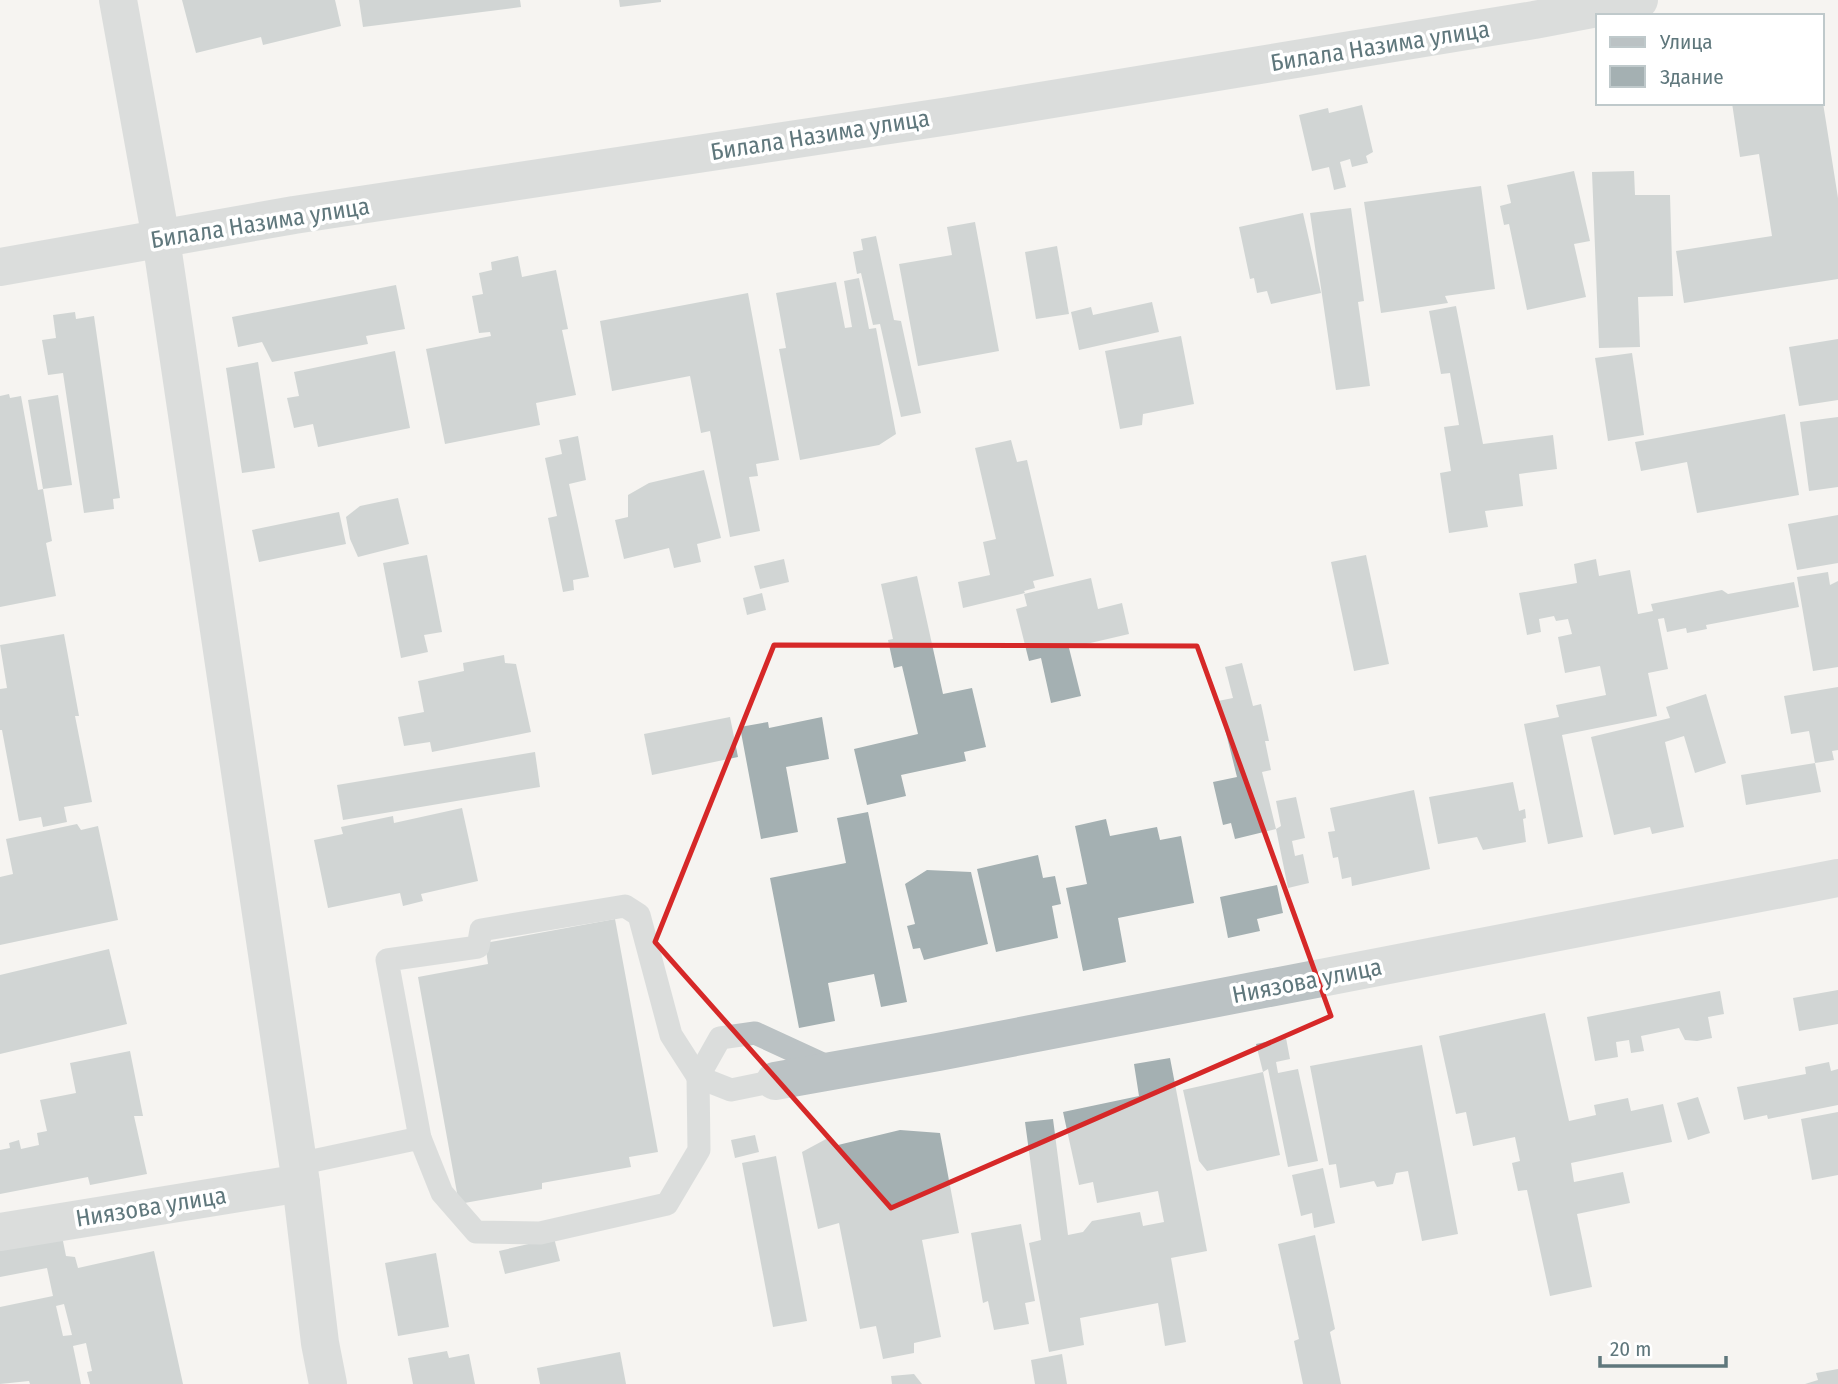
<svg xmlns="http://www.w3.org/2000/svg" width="1838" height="1384" font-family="'Fira Sans Condensed',sans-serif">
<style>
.building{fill:#a4b0b2;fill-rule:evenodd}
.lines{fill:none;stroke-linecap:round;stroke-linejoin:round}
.service{stroke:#bbc2c4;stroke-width:23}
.minor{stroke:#bbc2c4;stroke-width:38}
.tertiary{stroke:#bbc2c4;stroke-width:38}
.marked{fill:none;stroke:#d62828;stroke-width:5;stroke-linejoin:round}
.labels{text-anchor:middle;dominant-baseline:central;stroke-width:7;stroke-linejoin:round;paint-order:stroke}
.street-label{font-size:24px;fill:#5f777c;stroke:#fff}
</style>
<rect width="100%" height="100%" fill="#f5f4f1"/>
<g class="building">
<path d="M 182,0 L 335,0 L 341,26 L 263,45 L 261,37 L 196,53 Z"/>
<path d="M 359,0 L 520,0 L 521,7 L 363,27 Z"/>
<path d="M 619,0 L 661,0 L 661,2 L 620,7 Z"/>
<path d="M 1732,103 L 1823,103 L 1838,198 L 1838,279 L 1684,303 L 1676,251 L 1772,236 L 1759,154 L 1740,157 Z"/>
<path d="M 1362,105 L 1373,152 L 1366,156 L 1368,163 L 1352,167 L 1350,159 L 1340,162 L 1346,187 L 1334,190 L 1329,167 L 1312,171 L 1299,115 L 1328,108 L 1329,113 Z"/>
<path d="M 1574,171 L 1590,241 L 1574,244 L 1586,297 L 1527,310 L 1509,224 L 1504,225 L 1500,206 L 1511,203 L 1507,185 Z"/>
<path d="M 1634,171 L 1635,195 L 1670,195 L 1673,296 L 1638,297 L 1640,347 L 1599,348 L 1592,172 Z"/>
<path d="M 1481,186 L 1495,289 L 1445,296 L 1448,303 L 1381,313 L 1364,202 Z"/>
<path d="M 1351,208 L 1364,301 L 1358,302 L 1370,386 L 1336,390 L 1310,213 Z"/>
<path d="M 1303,213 L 1321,293 L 1271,304 L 1267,291 L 1257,293 L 1254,278 L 1250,279 L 1239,227 Z"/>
<path d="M 975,222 L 999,351 L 918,366 L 899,264 L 952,255 L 947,227 Z"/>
<path d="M 876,236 L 894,320 L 901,321 L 921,413 L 901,417 L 880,324 L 873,325 L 861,273 L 857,274 L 853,252 L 863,250 L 861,239 Z"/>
<path d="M 1057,246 L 1069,314 L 1036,319 L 1025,252 Z"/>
<path d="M 518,256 L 522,277 L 556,270 L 568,329 L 562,330 L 576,395 L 536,403 L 540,425 L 445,444 L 426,349 L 491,336 L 490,332 L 479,333 L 472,296 L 483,294 L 479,273 L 492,270 L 491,262 Z"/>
<path d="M 859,278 L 869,329 L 876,328 L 896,434 L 879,445 L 800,460 L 779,349 L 786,348 L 776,293 L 836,282 L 845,328 L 852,327 L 844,281 Z"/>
<path d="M 396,285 L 405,329 L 366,336 L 368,344 L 272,362 L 262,342 L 238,347 L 232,317 Z"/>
<path d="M 748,293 L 779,460 L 756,464 L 758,476 L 749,477 L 760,531 L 730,537 L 710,431 L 701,433 L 690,376 L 612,391 L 600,321 Z"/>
<path d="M 1152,302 L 1159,332 L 1079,350 L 1071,312 L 1091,307 L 1093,315 Z"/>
<path d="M 1456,306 L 1483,444 L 1553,435 L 1557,469 L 1519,474 L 1523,506 L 1485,511 L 1488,527 L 1449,533 L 1440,473 L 1451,471 L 1444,427 L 1459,425 L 1450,373 L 1441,374 L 1429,311 Z"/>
<path d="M 75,312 L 76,319 L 94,316 L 120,498 L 113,499 L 114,509 L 84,513 L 63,373 L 48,375 L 42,340 L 56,338 L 53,315 Z"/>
<path d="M 1181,336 L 1194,404 L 1143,414 L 1142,425 L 1120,429 L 1105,351 Z"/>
<path d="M 1838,339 L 1838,400 L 1799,406 L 1789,347 Z"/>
<path d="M 395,351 L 410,428 L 318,447 L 313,424 L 294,428 L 287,398 L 299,396 L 294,372 Z"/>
<path d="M 1632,353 L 1644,435 L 1608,441 L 1595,358 Z"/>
<path d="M 258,362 L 275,468 L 242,473 L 226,368 Z"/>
<path d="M 9,394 L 10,398 L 21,396 L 38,490 L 43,489 L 28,400 L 58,395 L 72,485 L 43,489 L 52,541 L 46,543 L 56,596 L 0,607 L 0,396 Z"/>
<path d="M 1785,414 L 1799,495 L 1697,513 L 1687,462 L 1641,471 L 1635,442 Z"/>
<path d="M 1838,417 L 1838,487 L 1809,491 L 1800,422 Z"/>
<path d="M 578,436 L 586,480 L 569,484 L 589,577 L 573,580 L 574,590 L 563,592 L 548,518 L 557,516 L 545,458 L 562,454 L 559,440 Z"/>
<path d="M 1011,440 L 1017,462 L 1027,460 L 1054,576 L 1033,581 L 1035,588 L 1024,591 L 1025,593 L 963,608 L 958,582 L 990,575 L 983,542 L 996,539 L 975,448 Z"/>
<path d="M 704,470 L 721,538 L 697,544 L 701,562 L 674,568 L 669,548 L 624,559 L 615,520 L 628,517 L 628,495 L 649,483 Z"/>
<path d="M 398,498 L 409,544 L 358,557 L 350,539 L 346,517 L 360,506 Z"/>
<path d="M 339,512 L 346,544 L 259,562 L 252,530 Z"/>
<path d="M 1838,515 L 1838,563 L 1797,570 L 1788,524 Z"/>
<path d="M 427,555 L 442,632 L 424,635 L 428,652 L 401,658 L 383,563 Z"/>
<path d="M 1366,555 L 1389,664 L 1354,671 L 1331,562 Z"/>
<path d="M 784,559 L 789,582 L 760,589 L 754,566 Z"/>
<path d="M 1596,559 L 1599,576 L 1630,570 L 1638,614 L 1653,611 L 1651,604 L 1722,590 L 1728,594 L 1794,582 L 1799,607 L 1706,625 L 1707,629 L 1687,633 L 1686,628 L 1667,632 L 1664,618 L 1658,619 L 1668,669 L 1648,673 L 1657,716 L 1562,735 L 1583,837 L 1548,844 L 1524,724 L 1559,717 L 1556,705 L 1606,695 L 1600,666 L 1565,673 L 1558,637 L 1572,634 L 1568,619 L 1556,621 L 1554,616 L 1539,619 L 1541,632 L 1527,635 L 1519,593 L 1577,583 L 1574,564 Z"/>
<path d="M 1828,572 L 1830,585 L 1838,581 L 1838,667 L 1813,671 L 1797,577 Z"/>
<path d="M 917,576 L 943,694 L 972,688 L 986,747 L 964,752 L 966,761 L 901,775 L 906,796 L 867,805 L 854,749 L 918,734 L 902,666 L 894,668 L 888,640 L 893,639 L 881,584 Z"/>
<path d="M 1091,578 L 1098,609 L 1122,603 L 1129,634 L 1069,648 L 1081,696 L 1051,703 L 1041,658 L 1029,661 L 1016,609 L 1027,606 L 1024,594 Z"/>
<path d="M 762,593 L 766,610 L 747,615 L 743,598 Z"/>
<path d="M 64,634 L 79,716 L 75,716 L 92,802 L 64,807 L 67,822 L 43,827 L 41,817 L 19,821 L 2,730 L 0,730 L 0,689 L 7,688 L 0,645 Z"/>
<path d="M 504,655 L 505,663 L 516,664 L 531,732 L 432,752 L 430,742 L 404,746 L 398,717 L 424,712 L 418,681 L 464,671 L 463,663 Z"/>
<path d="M 1242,663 L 1253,706 L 1261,704 L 1269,741 L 1265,741 L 1271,770 L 1262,772 L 1276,829 L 1235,839 L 1231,823 L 1223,825 L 1213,782 L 1237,777 L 1218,701 L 1233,698 L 1225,667 Z"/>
<path d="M 1838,687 L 1838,750 L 1832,751 L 1834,760 L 1815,763 L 1809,731 L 1791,734 L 1784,696 Z"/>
<path d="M 1706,694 L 1726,763 L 1695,773 L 1684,736 L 1665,742 L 1684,827 L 1652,834 L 1650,827 L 1614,835 L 1591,737 L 1670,718 L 1666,707 Z"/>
<path d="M 730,717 L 738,757 L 652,775 L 644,734 Z"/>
<path d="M 822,717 L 829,759 L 786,767 L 798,832 L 761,839 L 740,727 L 768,722 L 769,728 Z"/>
<path d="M 535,752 L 540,787 L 343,820 L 337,785 Z"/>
<path d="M 1815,763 L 1821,792 L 1746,805 L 1741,775 Z"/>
<path d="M 1513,782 L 1519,811 L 1525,809 L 1526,818 L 1523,819 L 1526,842 L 1483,850 L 1477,837 L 1438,844 L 1429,797 Z"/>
<path d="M 1414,790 L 1430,869 L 1352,886 L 1351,877 L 1342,879 L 1338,857 L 1333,858 L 1328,832 L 1335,831 L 1330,808 Z"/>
<path d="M 1296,797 L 1305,838 L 1292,841 L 1295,856 L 1303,854 L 1309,883 L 1288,888 L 1276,829 L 1281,826 L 1276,801 Z"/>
<path d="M 462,808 L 478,881 L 421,894 L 423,901 L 403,906 L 400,893 L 328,908 L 314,840 L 343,834 L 341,827 L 393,816 L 394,823 Z"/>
<path d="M 868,812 L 907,1002 L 881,1007 L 874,974 L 828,983 L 835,1021 L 799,1028 L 770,878 L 846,863 L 837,818 Z"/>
<path d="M 1106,819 L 1110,836 L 1157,827 L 1160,840 L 1181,836 L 1194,903 L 1118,918 L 1126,962 L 1083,971 L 1066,888 L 1087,884 L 1075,826 Z"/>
<path d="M 77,824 L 81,830 L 98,826 L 118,920 L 0,945 L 0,877 L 13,874 L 6,839 Z"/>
<path d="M 1038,855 L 1043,878 L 1055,876 L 1061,904 L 1052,906 L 1058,938 L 996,952 L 977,869 Z"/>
<path d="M 927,870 L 971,872 L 988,944 L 924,960 L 920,948 L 913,949 L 907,926 L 915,924 L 905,884 Z"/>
<path d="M 1277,885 L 1283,913 L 1257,919 L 1260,931 L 1228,938 L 1220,897 Z"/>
<path d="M 615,919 L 658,1152 L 629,1157 L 631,1167 L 542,1183 L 542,1189 L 459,1204 L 418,977 L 488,964 L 485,943 Z"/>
<path d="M 109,949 L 127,1024 L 0,1054 L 0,975 Z"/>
<path d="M 1838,990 L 1838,1024 L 1799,1031 L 1793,998 Z"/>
<path d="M 1720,991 L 1724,1014 L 1708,1017 L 1712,1038 L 1697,1041 L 1685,1040 L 1679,1028 L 1641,1036 L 1644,1051 L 1631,1053 L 1629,1040 L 1616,1042 L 1618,1057 L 1595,1061 L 1587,1017 Z"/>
<path d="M 1545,1013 L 1569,1121 L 1596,1115 L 1594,1105 L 1628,1098 L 1631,1111 L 1663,1104 L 1672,1142 L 1571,1163 L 1574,1182 L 1623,1172 L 1630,1203 L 1577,1214 L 1592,1287 L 1550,1296 L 1527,1190 L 1518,1191 L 1512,1163 L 1520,1161 L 1515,1137 L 1473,1146 L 1466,1112 L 1456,1114 L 1439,1036 Z"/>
<path d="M 1286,1038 L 1290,1059 L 1276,1062 L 1278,1073 L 1298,1069 L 1318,1161 L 1288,1167 L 1268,1069 L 1263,1072 L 1280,1155 L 1207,1171 L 1199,1161 L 1183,1090 L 1263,1072 L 1256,1044 Z"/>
<path d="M 1422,1045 L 1458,1234 L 1422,1241 L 1408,1171 L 1396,1173 L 1393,1184 L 1377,1187 L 1374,1181 L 1340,1188 L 1336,1164 L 1329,1165 L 1310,1066 Z"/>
<path d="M 130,1051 L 143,1116 L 134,1116 L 147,1174 L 90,1185 L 88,1177 L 0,1194 L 0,1150 L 10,1148 L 9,1143 L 19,1140 L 21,1149 L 39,1145 L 37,1133 L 47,1131 L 40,1100 L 76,1093 L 70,1063 Z"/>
<path d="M 1170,1058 L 1207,1251 L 1171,1258 L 1186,1342 L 1165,1346 L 1158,1303 L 1080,1318 L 1084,1345 L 1049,1352 L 1029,1243 L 1041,1240 L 1025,1122 L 1053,1119 L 1068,1235 L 1083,1232 L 1092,1221 L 1140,1212 L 1143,1226 L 1164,1222 L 1158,1191 L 1097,1203 L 1093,1182 L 1079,1185 L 1063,1112 L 1139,1096 L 1134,1064 Z"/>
<path d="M 1829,1062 L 1831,1071 L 1838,1069 L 1838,1105 L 1768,1119 L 1767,1115 L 1744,1120 L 1737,1087 L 1806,1074 L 1805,1067 Z"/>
<path d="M 1698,1097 L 1710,1133 L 1688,1140 L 1677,1103 Z"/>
<path d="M 1838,1112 L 1838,1175 L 1812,1180 L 1801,1119 Z"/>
<path d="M 900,1130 L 940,1133 L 959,1233 L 922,1240 L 941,1337 L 914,1343 L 914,1353 L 883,1359 L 876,1326 L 860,1329 L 839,1223 L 818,1229 L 802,1152 L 828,1138 L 838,1145 Z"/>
<path d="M 755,1135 L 759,1152 L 735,1158 L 731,1140 Z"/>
<path d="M 776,1156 L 807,1321 L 773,1327 L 742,1163 Z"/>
<path d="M 1323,1168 L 1335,1223 L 1314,1228 L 1312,1213 L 1301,1216 L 1292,1175 Z"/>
<path d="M 1021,1224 L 1035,1301 L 1025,1303 L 1029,1324 L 994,1330 L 988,1301 L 983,1303 L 971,1233 Z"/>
<path d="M 1315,1235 L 1335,1329 L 1330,1332 L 1341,1384 L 1303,1384 L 1294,1341 L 1299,1339 L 1278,1244 Z"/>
<path d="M 62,1236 L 66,1256 L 75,1257 L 78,1268 L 154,1251 L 183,1384 L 90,1384 L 87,1372 L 92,1371 L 86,1343 L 73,1346 L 81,1384 L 30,1384 L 29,1381 L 0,1384 L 0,1307 L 53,1296 L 47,1268 L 0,1277 L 0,1248 ZM 64,1304 L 72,1335 L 63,1336 L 56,1306 Z"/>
<path d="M 554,1238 L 560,1261 L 505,1274 L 499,1251 Z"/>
<path d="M 436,1253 L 449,1327 L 398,1336 L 385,1263 Z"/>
<path d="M 447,1351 L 449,1358 L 469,1354 L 475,1384 L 413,1384 L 408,1358 Z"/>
<path d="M 620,1352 L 626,1384 L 540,1384 L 537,1368 Z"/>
<path d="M 1062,1354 L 1067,1384 L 1035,1384 L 1031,1360 Z"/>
<path d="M 1838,1369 L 1838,1384 L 1805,1384 L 1818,1380 L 1816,1373 Z"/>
<path d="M 914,1374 L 922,1384 L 892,1384 L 891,1376 Z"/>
</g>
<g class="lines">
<g class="service">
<path d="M 420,1138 L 387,960 L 478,947 L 481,930 L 625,906 L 639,915 L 671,1035 L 698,1077 L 731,1090 L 775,1081"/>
<path d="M 298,1164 L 420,1138 L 442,1193 L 476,1232 L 540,1233 L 667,1204 L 699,1150 L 698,1077 L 720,1038 L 755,1033 L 831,1068"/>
</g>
<g class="minor">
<path d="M 118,0 L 161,239 L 301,1183 L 320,1343 L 328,1384"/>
<path d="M 775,1081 L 938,1052 L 1838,878"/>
<path d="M 0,1232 L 301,1183"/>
</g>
<path class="tertiary" d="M 0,267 L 294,215 L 949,116 L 1534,20 L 1639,0"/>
</g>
<path d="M0 0H1838V1384H0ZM 774,645 L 1197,646 L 1331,1016 L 891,1208 L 655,942 Z" fill="#f5f4f1" fill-opacity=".55" fill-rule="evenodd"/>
<path class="marked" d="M 774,645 L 1197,646 L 1331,1016 L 891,1208 L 655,942 Z"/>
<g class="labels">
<g class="street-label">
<text transform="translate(1380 46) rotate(-9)">Билала Назима улица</text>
<text transform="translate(820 135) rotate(-9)">Билала Назима улица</text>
<text transform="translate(260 223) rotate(-9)">Билала Назима улица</text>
<text transform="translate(1307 981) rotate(-11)">Ниязова улица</text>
<text transform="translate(151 1207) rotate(-9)">Ниязова улица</text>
</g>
</g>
<rect x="1596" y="14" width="228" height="91" fill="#ffffff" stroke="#bfc9cb" stroke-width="2"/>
<rect x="1610" y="37" width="35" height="10" fill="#bbc2c4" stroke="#bfc9cb" stroke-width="2"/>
<text x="1660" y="49" font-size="21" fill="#5f777c">Улица</text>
<rect x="1610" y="66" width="35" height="21" fill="#a4b0b2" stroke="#bfc9cb" stroke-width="2"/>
<text x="1660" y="84" font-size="21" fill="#5f777c">Здание</text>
<path d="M1600 1356v10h126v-10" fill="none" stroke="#5f777c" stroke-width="3.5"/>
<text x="1610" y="1356" font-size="21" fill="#5f777c" stroke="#ffffff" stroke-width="5" paint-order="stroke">20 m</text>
</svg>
